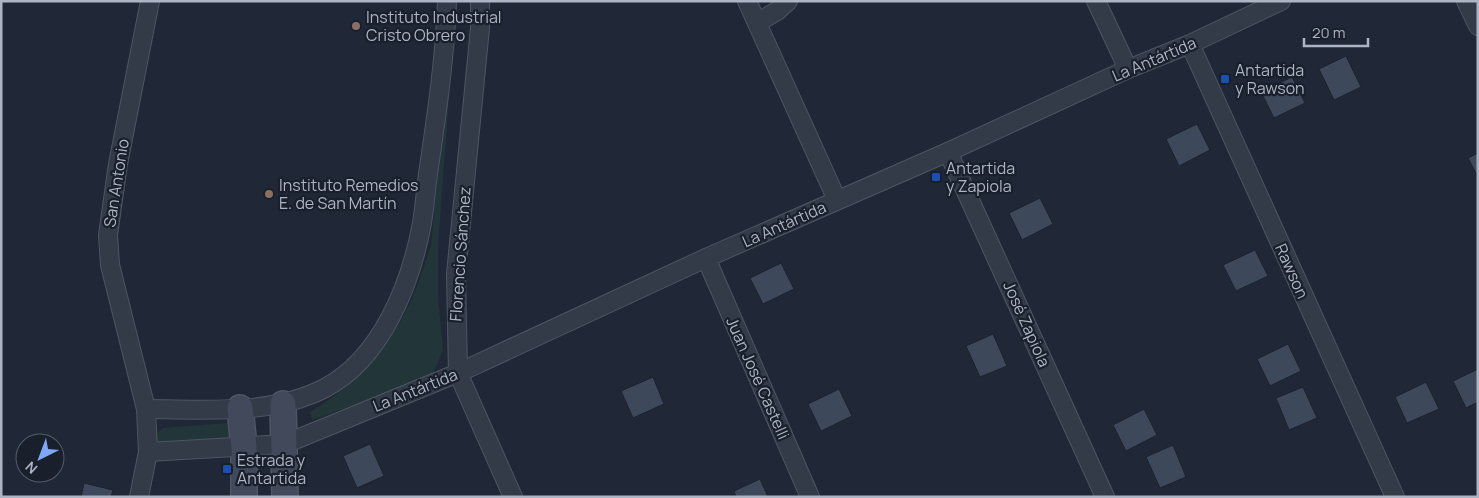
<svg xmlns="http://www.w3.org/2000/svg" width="1479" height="498" font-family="Manrope,sans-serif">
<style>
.green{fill:#223538}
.building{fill:#3d485a;stroke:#1b222e}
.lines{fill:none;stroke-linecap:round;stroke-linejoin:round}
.street-casing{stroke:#4e5563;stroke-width:20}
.secondary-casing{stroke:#4e5563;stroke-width:28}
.street{stroke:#333b48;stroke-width:18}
.secondary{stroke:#41495b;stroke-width:25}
.education-dot{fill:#8d6e63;stroke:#19202c;stroke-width:2}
.transit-dot{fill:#1a4fb4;stroke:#19202c;stroke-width:2}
.labels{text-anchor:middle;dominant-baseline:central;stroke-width:4.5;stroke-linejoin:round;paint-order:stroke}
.poi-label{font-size:16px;fill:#adb5c5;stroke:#19202c;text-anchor:start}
.street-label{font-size:16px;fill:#adb5c5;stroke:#19202c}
</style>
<rect width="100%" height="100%" fill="#202837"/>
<g class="green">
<path d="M 454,1 L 455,18 L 438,245 L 438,297 L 443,350 L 433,374 L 419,382 L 312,420 L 310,412 C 351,389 388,349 408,307 C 418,287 424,266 431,246 Z"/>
<path d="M 227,423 L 230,424 L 231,437 L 229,438 L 164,444 C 158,443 155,439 157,433 L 163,428 Z"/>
</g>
<g class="building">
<path d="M 1346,56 L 1361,87 L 1334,100 L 1319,69 Z"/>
<path d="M 1292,77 L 1305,103 L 1274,118 L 1261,92 Z"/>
<path d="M 1197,124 L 1210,150 L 1179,166 L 1166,139 Z"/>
<path d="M 1478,153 L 1478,177 L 1468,158 Z"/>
<path d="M 1040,198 L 1053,224 L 1022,240 L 1009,213 Z"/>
<path d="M 1255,250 L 1268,276 L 1236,291 L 1223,265 Z"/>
<path d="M 781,263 L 794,289 L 763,304 L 750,278 Z"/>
<path d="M 993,334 L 1007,366 L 980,377 L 966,346 Z"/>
<path d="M 1288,344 L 1301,371 L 1270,386 L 1257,359 Z"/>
<path d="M 1478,369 L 1478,402 L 1466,408 L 1453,381 Z"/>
<path d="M 653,377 L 664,404 L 633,418 L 621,391 Z"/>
<path d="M 1426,382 L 1439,409 L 1407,423 L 1395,397 Z"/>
<path d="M 1303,387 L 1317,418 L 1289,430 L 1276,398 Z"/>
<path d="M 839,389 L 852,416 L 821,431 L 808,404 Z"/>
<path d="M 1144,409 L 1157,435 L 1126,451 L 1113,425 Z"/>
<path d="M 370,444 L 384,476 L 357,488 L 343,456 Z"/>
<path d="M 1173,445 L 1186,477 L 1160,488 L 1146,457 Z"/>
<path d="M 760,479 L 768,497 L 736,497 L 734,491 Z"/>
<path d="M 84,483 L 113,490 L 111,497 L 81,497 Z"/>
</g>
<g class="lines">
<g class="street-casing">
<g id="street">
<path d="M 480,1 L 480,28 L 456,274 L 458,373 L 513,497"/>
<path d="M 747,1 L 837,200"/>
<path d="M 1096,1 L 1128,69"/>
<path d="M 1466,1 L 1478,26"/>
<path d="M 757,23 L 777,11 L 788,1"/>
<path d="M 1190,44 L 1395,497"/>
<path d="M 948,152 L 1105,497"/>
<path d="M 706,258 L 810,497"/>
<path d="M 146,409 C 205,409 271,416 325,388 C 382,358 411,283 422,223 C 425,205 426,186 429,167 C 437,112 445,57 447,1"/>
<path d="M 148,452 L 285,444 L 458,373 L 706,258 L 948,152 L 1128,69 L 1190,44 L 1281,1"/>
<path d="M 139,497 L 148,452 L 146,409 L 110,265 L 108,235 L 118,164 L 150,1"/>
</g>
</g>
<g class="secondary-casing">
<g id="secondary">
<path d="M 283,404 L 285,497"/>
<path d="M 240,408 L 244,447 L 244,497"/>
</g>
</g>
<use href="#street" class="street"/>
<use href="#secondary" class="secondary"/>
</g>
<g class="education-dot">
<circle cx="356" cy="26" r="5"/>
<circle cx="269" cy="194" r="5"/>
</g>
<g class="transit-dot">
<rect x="1220" y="74" width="10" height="10" rx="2.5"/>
<rect x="931" y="172" width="10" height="10" rx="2.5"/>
<rect x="222" y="464" width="10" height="10" rx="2.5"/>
</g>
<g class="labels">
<g class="poi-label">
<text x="366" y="17">Instituto Industrial<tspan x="366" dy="18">Cristo Obrero</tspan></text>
<text x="1235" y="70">Antartida<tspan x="1235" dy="18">y Rawson</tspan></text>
<text x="946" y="168">Antartida<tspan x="946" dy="18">y Zapiola</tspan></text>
<text x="279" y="185">Instituto Remedios<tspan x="279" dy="18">E. de San Martín</tspan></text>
<text x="237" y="460">Estrada y<tspan x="237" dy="18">Antartida</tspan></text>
</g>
<g class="street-label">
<text transform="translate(1154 59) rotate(-23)">La Antártida</text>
<text transform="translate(116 183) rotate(-81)">San Antonio</text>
<text transform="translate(784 224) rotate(-24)">La Antártida</text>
<text transform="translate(460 254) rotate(-86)">Florencio Sánchez</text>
<text transform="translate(1292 271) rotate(66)">Rawson</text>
<text transform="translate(1027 324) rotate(66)">José Zapiola</text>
<text transform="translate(758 378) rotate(66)">Juan José Castelli</text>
<text transform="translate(415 390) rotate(-22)">La Antártida</text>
</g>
</g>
<rect width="1479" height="498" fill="none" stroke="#adb5c5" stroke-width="5"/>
<g transform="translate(40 458) rotate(222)"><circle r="24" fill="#19202c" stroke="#545c69"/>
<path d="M0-4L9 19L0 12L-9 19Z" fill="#7ea7f9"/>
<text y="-8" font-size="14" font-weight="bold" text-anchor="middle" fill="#adb5c5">N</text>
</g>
<path d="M1304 38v8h64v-8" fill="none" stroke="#adb5c5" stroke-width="2.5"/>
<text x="1312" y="38" font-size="15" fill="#adb5c5" stroke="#19202c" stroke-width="4" paint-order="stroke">20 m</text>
</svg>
